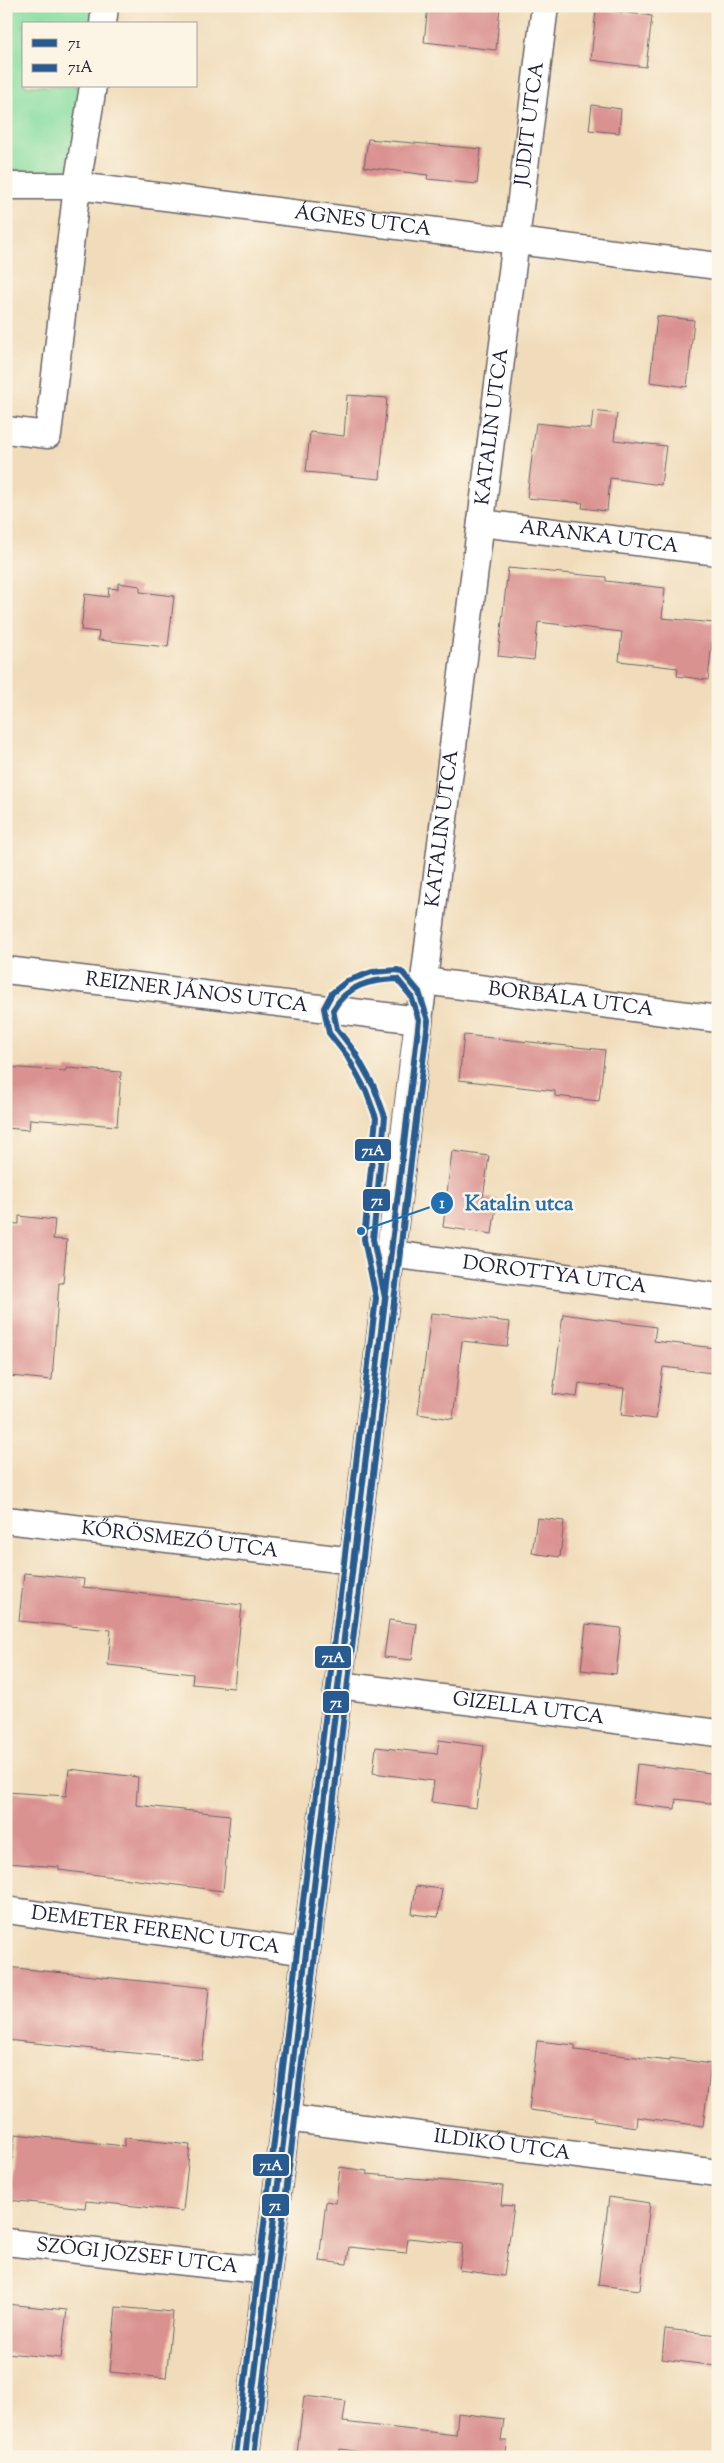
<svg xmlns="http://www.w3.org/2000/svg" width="724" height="2463" font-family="'Sorts Mill Goudy',serif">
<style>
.green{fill:#88dea1;stroke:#55806e}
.building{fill:#da9291}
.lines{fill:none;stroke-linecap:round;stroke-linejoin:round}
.minor-casing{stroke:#6a6367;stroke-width:29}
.tertiary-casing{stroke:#6a6367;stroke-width:30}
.minor{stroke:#fff;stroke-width:26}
.tertiary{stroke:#fff;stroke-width:28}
.bus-1-casing{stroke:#fcf5e5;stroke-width:10}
.bus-2-casing{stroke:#fcf5e5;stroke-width:10}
.bus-1{stroke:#275b91;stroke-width:6}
.bus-2{stroke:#275b91;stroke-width:6}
.labels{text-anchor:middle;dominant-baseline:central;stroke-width:5;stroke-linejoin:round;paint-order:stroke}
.street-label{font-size:20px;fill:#22223b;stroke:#fcf5e5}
.leader{fill:none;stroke:#1f6fb2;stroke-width:2}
.callout-dot{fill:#1f6fb2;stroke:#fcf5e5;stroke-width:2}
.mark-label{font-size:15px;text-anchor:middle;font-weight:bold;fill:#fff}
.callout-label{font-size:21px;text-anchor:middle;font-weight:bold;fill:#1f6fb2;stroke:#fcf5e5;stroke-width:5;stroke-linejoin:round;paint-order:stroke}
.line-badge{stroke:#fcf5e5;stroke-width:2}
.badge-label{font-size:14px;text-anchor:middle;font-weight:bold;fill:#fff}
</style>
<rect width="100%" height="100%" fill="#fcf5e5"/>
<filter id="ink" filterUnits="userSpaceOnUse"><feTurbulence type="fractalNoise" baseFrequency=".02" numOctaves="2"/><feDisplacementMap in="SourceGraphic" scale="10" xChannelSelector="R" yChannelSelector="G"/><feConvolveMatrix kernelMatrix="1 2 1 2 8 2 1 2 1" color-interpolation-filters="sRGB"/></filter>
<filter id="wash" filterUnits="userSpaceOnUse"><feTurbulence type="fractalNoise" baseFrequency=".0096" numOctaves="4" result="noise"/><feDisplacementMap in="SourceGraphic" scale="20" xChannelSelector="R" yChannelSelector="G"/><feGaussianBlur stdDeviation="1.12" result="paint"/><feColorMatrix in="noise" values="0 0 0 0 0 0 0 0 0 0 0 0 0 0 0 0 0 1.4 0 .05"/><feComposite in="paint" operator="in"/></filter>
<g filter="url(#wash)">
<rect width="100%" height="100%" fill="#f0dcba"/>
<path class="green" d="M 6,6 L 94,6 L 91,24 L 24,24 L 24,86 L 83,86 L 71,175 L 6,169 Z"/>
<g id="blocks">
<g class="building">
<path d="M 428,6 L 500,6 L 496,50 L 424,42 Z"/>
<path d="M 596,9 L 652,16 L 646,67 L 591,60 Z"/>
<path d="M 592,105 L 621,109 L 619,133 L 589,130 Z"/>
<path d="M 368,139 L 481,149 L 477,184 L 427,179 L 428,175 L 364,167 Z"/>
<path d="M 657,316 L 694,320 L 687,387 L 650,382 Z"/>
<path d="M 347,395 L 387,398 L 380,479 L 306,472 L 310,432 L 344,436 Z"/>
<path d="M 593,411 L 617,414 L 614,440 L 666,446 L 661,485 L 610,478 L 607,511 L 582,508 L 583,503 L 527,498 L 536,423 L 591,429 Z"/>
<path d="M 508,568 L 606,577 L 606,581 L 665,588 L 662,618 L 714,623 L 708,680 L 677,676 L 678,668 L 619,661 L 622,632 L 538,622 L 534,660 L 498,656 Z"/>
<path d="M 118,583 L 140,586 L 140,592 L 174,596 L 168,647 L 98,640 L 99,632 L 81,630 L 85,594 L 108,597 L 109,588 L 118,589 Z"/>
<path d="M 464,1035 L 605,1050 L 599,1101 L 555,1096 L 555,1091 L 459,1080 Z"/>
<path d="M 6,1067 L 66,1071 L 66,1068 L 121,1072 L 117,1126 L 30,1119 L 29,1130 L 6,1128 Z"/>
<path d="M 452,1151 L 489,1156 L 483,1198 L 497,1199 L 492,1234 L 443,1227 Z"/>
<path d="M 19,1216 L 55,1220 L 53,1239 L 67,1240 L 63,1283 L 59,1283 L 52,1380 L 10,1376 L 12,1333 L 6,1332 L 6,1223 L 19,1224 Z"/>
<path d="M 431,1313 L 510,1322 L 507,1346 L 462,1341 L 453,1419 L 418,1414 Z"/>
<path d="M 563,1314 L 656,1327 L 654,1341 L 715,1348 L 712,1373 L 663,1367 L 656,1419 L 621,1415 L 624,1388 L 579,1383 L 577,1397 L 553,1394 Z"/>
<path d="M 537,1518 L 564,1521 L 560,1557 L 532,1553 Z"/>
<path d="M 24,1573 L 84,1579 L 83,1587 L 242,1605 L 234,1688 L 192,1684 L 193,1674 L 108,1665 L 111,1630 L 19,1621 Z"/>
<path d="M 389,1620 L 417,1624 L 412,1660 L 384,1657 Z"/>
<path d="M 586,1624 L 621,1628 L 616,1674 L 581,1670 Z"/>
<path d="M 439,1740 L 484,1746 L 476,1808 L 431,1802 L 434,1781 L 373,1773 L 376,1747 L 437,1754 Z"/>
<path d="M 637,1764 L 718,1774 L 718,1804 L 676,1799 L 675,1809 L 633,1804 Z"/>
<path d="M 69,1769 L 138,1777 L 136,1805 L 230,1815 L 223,1891 L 59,1870 L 59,1867 L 6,1863 L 6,1792 L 66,1796 Z"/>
<path d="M 416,1886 L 442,1889 L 438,1917 L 412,1914 Z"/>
<path d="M 6,1967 L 209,1988 L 202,2060 L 6,2040 Z"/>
<path d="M 537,2041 L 575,2045 L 575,2050 L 670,2061 L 670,2058 L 711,2064 L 703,2126 L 637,2117 L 636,2127 L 594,2121 L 595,2118 L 529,2110 Z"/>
<path d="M 15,2134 L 124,2146 L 125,2138 L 190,2145 L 183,2211 L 86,2201 L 85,2208 L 8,2200 Z"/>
<path d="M 340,2167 L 367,2171 L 367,2174 L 503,2186 L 501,2205 L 514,2206 L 504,2276 L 459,2270 L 463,2244 L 408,2238 L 406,2253 L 349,2247 L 347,2264 L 319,2261 L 326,2201 L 336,2203 Z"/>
<path d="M 609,2197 L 650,2203 L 640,2290 L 598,2285 Z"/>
<path d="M 6,2304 L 67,2310 L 61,2358 L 6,2353 Z"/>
<path d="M 116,2307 L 173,2312 L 166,2378 L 110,2372 Z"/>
<path d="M 665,2329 L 718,2335 L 716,2366 L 662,2359 Z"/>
<path d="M 304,2396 L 346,2401 L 343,2422 L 456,2435 L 458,2413 L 504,2419 L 501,2441 L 507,2441 L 506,2457 L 396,2457 L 340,2449 L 339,2457 L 297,2454 Z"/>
</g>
</g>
</g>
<g filter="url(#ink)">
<use href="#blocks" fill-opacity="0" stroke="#6a6367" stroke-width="1"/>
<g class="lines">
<g class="minor-casing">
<g id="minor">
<path d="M 103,24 L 105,6"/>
<path id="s1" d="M 6,186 L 77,186 L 718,266"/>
<path d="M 6,430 L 48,435 L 77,186 L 93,86"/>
<path id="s2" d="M 481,523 L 718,552"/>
<path id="s3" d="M 6,970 L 419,1020 L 545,6"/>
<path id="s4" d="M 424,981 L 718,1019"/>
<path id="s5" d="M 391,1254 L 718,1297"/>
<path id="s6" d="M 6,1520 L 354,1561"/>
<path id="s7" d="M 339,1685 L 718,1733"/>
<path id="s8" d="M 6,1910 L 306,1952"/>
<path id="s9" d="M 286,2118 L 718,2173"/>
<path id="s10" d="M 6,2242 L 268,2271"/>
</g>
</g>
<g class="tertiary-casing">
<path id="tertiary" d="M 245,2457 L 419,1020"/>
</g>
<use href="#minor" class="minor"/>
<use href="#tertiary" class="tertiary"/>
<g class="bus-1-casing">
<path id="bus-1" d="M 245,2457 L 385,1298 L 373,1239 L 385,1117 L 374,1087 L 354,1051 L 337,1029 L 333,1010 C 347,985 370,980 397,979 L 411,996 L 419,1020 L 245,2457"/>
</g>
<g class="bus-2-casing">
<path id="bus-2" d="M 236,2456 L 376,1298 L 364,1239 L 376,1118 L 366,1091 L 347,1056 L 329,1033 L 324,1008 L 332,993 L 347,981 L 372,972 L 398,970 L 403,973 L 419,992 L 428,1021 L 254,2457"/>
</g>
<use href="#bus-1" class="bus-1"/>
<use href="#bus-2" class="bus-2"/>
</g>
</g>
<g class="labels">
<g class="street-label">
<text stroke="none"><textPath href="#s3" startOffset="1319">JUDIT UTCA</textPath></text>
<text stroke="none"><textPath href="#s1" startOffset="359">ÁGNES UTCA</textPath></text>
<text stroke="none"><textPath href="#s3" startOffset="1014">KATALIN UTCA</textPath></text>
<text stroke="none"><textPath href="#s2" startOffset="119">ARANKA UTCA</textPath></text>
<text stroke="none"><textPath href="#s3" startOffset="609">KATALIN UTCA</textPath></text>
<text stroke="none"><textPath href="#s3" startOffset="192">REIZNER JÁNOS UTCA</textPath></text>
<text stroke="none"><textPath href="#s4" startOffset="148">BORBÁLA UTCA</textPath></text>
<text stroke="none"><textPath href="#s5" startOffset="165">DOROTTYA UTCA</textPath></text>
<text stroke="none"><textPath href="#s6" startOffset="175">KŐRÖSMEZŐ UTCA</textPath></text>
<text stroke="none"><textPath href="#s7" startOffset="191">GIZELLA UTCA</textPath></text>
<text stroke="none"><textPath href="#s8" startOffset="151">DEMETER FERENC UTCA</textPath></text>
<text stroke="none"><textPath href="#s9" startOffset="218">ILDIKÓ UTCA</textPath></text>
<text stroke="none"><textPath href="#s10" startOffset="132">SZÖGI JÓZSEF UTCA</textPath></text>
</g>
</g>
<path class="leader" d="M361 1231L442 1203"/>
<g class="callout-dot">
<circle cx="361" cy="1231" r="5"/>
<circle cx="442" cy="1203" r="12"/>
</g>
<g class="mark-label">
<text x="442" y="1208">1</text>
</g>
<g class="callout-label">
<text x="519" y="1210">Katalin utca</text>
</g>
<g class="line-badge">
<rect x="354" y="1138" width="38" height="24" rx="5" fill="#275b91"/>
<rect x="362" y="1188" width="29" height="24" rx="5" fill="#275b91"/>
<rect x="314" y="1645" width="38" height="24" rx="5" fill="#275b91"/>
<rect x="322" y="1690" width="28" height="24" rx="5" fill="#275b91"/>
<rect x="252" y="2153" width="38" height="24" rx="5" fill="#275b91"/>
<rect x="261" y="2193" width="29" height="24" rx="5" fill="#275b91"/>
</g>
<g class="badge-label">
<text x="373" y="1155">71A</text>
<text x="377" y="1205">71</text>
<text x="333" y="1662">71A</text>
<text x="336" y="1707">71</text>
<text x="271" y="2170">71A</text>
<text x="275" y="2210">71</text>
</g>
<rect width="724" height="2463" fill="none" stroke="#fcf5e5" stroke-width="25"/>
<rect x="22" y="22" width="175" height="65" fill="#fcf5e5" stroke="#a5a1a1"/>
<rect x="32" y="39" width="25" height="8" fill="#275b91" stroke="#a5a1a1"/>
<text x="68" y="48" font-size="15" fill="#22223b">71</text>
<rect x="32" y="64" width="25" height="8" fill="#275b91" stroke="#a5a1a1"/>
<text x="68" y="72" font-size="15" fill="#22223b">71A</text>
</svg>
